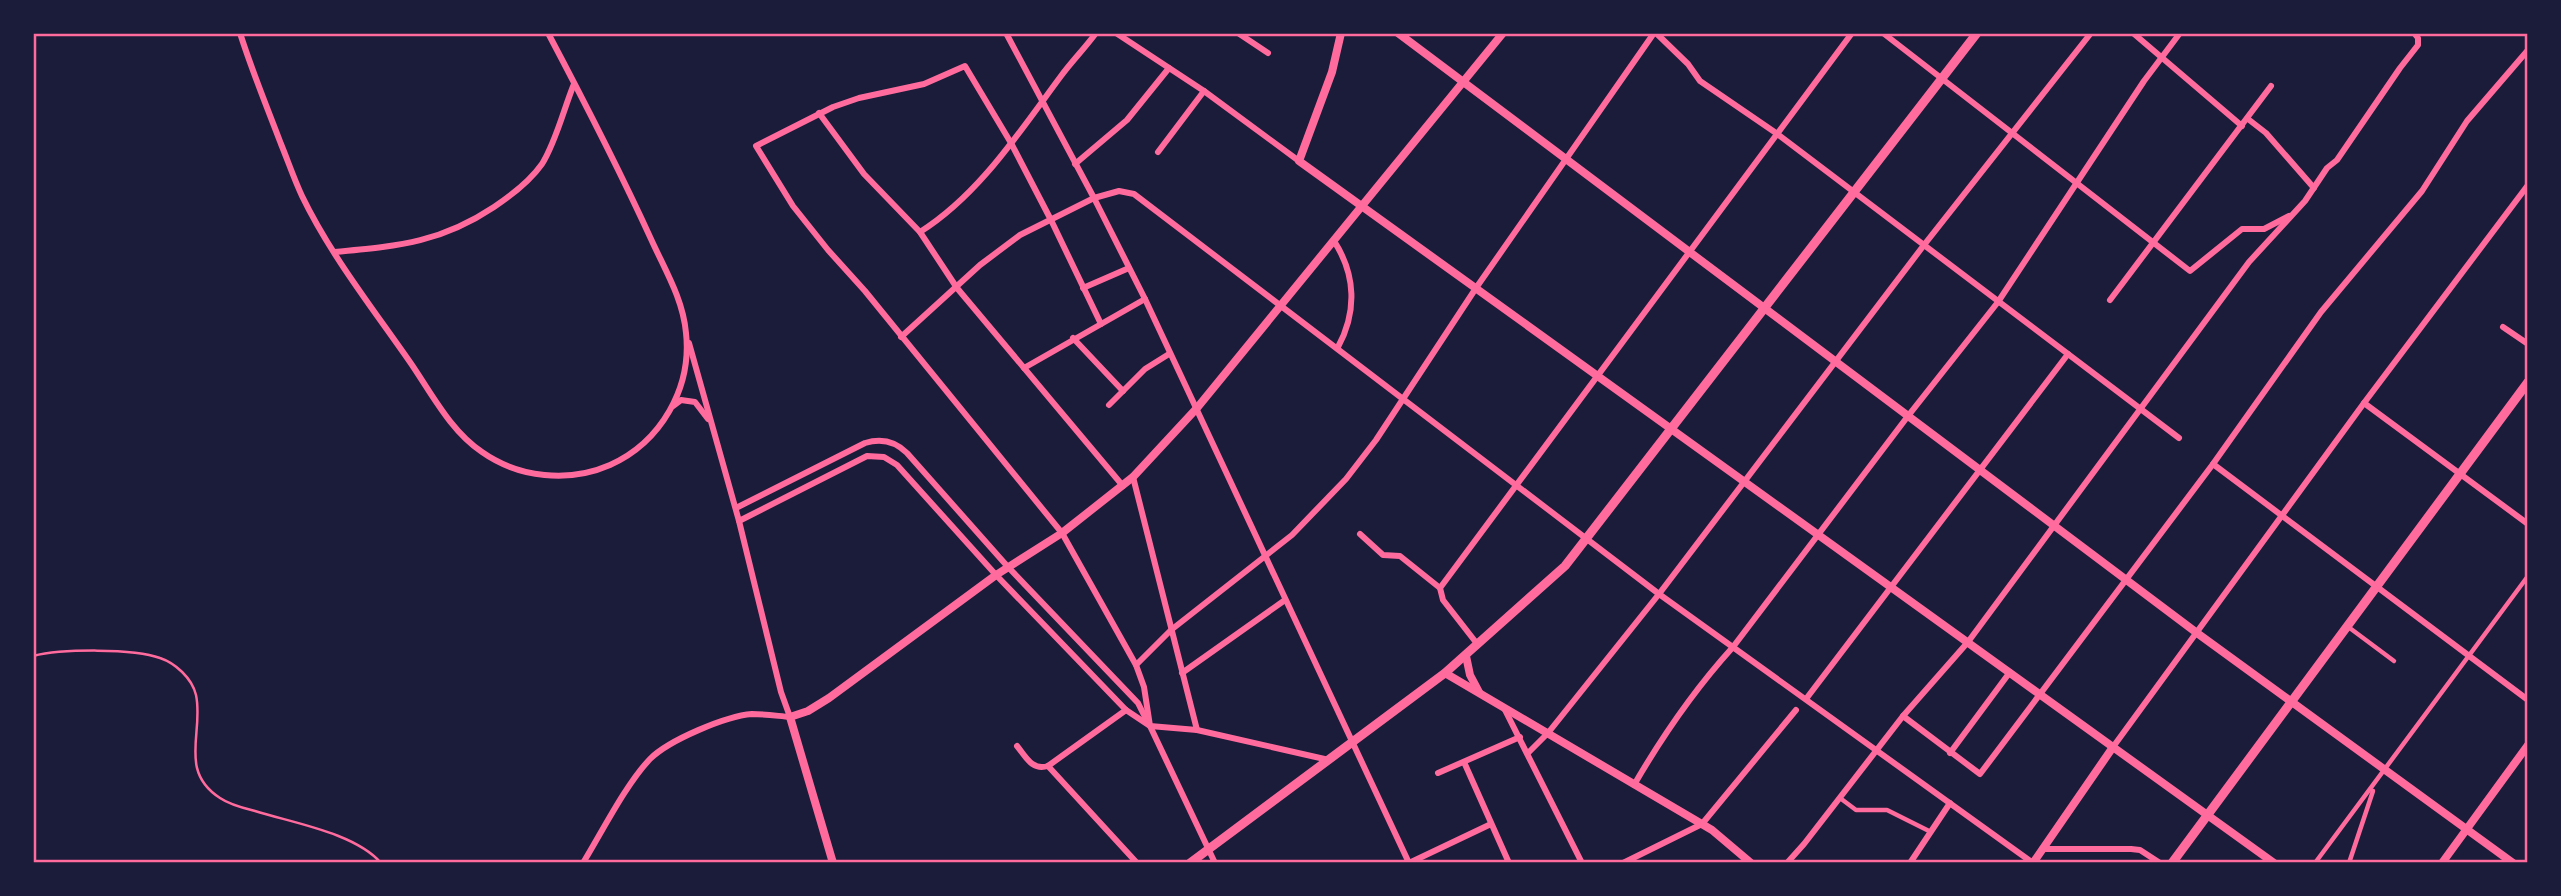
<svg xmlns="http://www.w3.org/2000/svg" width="2561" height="896" font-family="'Open Sans',sans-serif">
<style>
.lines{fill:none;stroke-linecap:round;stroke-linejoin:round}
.service{stroke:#ff6b9d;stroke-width:2.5}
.pedestrian{stroke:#ff6b9d;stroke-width:4.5}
.minor{stroke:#ff6b9d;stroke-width:6}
.tertiary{stroke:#ff6b9d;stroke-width:8}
.secondary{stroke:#ff6b9d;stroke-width:9}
.neatline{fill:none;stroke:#ff6b9d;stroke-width:2.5}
</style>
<rect width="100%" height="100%" fill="#1b1b3a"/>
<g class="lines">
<path class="service" d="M 33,656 C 61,649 134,648 160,658 C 175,663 192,678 196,695 C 204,732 178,771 220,798 C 230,805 243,808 255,811 C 293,823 355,833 381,863"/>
<g class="pedestrian">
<path d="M 2347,626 L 2394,661"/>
<path d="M 1840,798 L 1856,810 L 1887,810 L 1931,832"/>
<path d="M 2315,863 L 2528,576"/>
<path d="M 2349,863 L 2373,791"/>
</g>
<g class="minor">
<path d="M 240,33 C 252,71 267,107 281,144 C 288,161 294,179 302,196 C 331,256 374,310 412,365 C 433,396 451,431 482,452 C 519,478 569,483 610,465 C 661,442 692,388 686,333 C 683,299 665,270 651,239 C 619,169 584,101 548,33"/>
<path d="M 1006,33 L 1094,198 L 1145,299 L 1409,863"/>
<path d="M 1116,33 L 1204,91 L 1299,161"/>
<path d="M 1238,33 L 1268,53"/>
<path d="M 1656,33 L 1688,64 L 1700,81 L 1776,133 L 2179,438"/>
<path d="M 1883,33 L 2190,271 L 2242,229 L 2264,229 L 2289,216"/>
<path d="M 2133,33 L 2242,126"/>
<path d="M 819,113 L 864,174 L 920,232 L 957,288 L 1123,486"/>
<path d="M 2248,119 L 2266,133 L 2314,188"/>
<path d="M 1158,152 L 1204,91"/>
<path d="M 1075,164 L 1127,120 L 1169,68"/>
<path d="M 920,232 C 979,195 1020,131 1061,76 C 1072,61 1085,48 1096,33"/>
<path d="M 1334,241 C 1356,275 1357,312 1338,347"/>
<path d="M 335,252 C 398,246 440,243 494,207 C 512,195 530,181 542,164 C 556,142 564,108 574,84"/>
<path d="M 1083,288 L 1129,268"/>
<path d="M 2110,300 L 2271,86"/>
<path d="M 1101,324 L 1051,220 L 1011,143 L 965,66 L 924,84 L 859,98 L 833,107 L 756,146 L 793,206 L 828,250 L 865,291 L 1062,533 L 1136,665 L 1144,687 L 1150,726 L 1215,863"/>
<path d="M 2503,327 L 2528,344"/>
<path d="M 901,337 L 980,265 L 1020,235 L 1094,198 L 1119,191 L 1134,194 L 1659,594 L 2033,863"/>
<path d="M 1073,338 L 1123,391"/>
<path d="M 1024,368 L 1145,299"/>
<path d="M 2364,403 L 2528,524"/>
<path d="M 1109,405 L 1145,369 L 1169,354"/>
<path d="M 673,406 L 681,400 L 695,402 L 708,419"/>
<path d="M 2213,464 L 2528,700"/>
<path d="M 1133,477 L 1197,730"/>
<path d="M 736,508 L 865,443 C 881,438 895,441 907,453 L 1008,567 L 1138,703 L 1147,721"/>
<path d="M 739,521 L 867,456 L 884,457 L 897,465 L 996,575 L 1126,710 L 1150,726 L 1197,730 L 1329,760"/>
<path d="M 1360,534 L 1383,555 L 1400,556 L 1440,588"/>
<path d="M 1478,645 L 1443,600 L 1440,588 L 1852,33"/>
<path d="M 1136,665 L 1171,630 L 1292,535 L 1346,479 L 1376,440 L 1476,288 L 1654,33"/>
<path d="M 1182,673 L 1285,600"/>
<path d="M 1806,699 L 2068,354"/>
<path d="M 1504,708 L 1582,863"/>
<path d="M 1903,716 L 1980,774 L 2213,464 L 2321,312 L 2422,191 L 2467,121 L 2528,50"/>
<path d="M 1017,746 C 1026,757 1032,771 1048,766 L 1126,710"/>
<path d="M 2113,747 L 2364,403 L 2528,185"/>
<path d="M 1528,753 L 1548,733 L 1659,594 L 1924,245 L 2091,33"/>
<path d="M 1950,753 L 2010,672"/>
<path d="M 1464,762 L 1509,863"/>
<path d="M 1048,766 L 1137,863"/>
<path d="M 1438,773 L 1520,737"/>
<path d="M 1634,785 C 1663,735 1694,690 1733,647 L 1908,416 L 1998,302 L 2144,81 L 2180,33"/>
<path d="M 2042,849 L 2131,849 L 2140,850 L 2160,863"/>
<path d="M 583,863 C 602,832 626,784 650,759 C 669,740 726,716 752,714 C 764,714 778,716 790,717 L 781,692 L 739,521 L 689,343"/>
<path d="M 1409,863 L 1491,824"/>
<path d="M 1623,863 L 1702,824 L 1796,710"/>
<path d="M 1787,863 L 1804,844 L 1903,716 L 1968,642 L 2249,262 L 2305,201 L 2327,168 L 2337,160 L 2400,68 L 2418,45 L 2418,38 L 2414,33"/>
<path d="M 1910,863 L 1950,803"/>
</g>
<g class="tertiary">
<path d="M 1341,33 L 1332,72 L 1299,161 L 2274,863"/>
<path d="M 1398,33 L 2197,633 L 2513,863"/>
<path d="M 1466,656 L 1470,675 L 1479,692"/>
<path d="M 1445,673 L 1712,830 L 1751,863"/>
<path d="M 833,863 L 790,717 L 808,711 L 829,698 L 996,575 L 1062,533 L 1133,477 L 1197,408 L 1503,33"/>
<path d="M 2033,863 L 2113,747"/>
<path d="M 2442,863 L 2528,745"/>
</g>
<g class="secondary">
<path d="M 1190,863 L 1445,673 L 1565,566 L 1977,33"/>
<path d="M 2172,863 L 2528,382"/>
</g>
</g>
<rect width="2561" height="896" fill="none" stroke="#1b1b3a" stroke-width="70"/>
<rect x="35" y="35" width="2491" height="826" class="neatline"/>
</svg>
